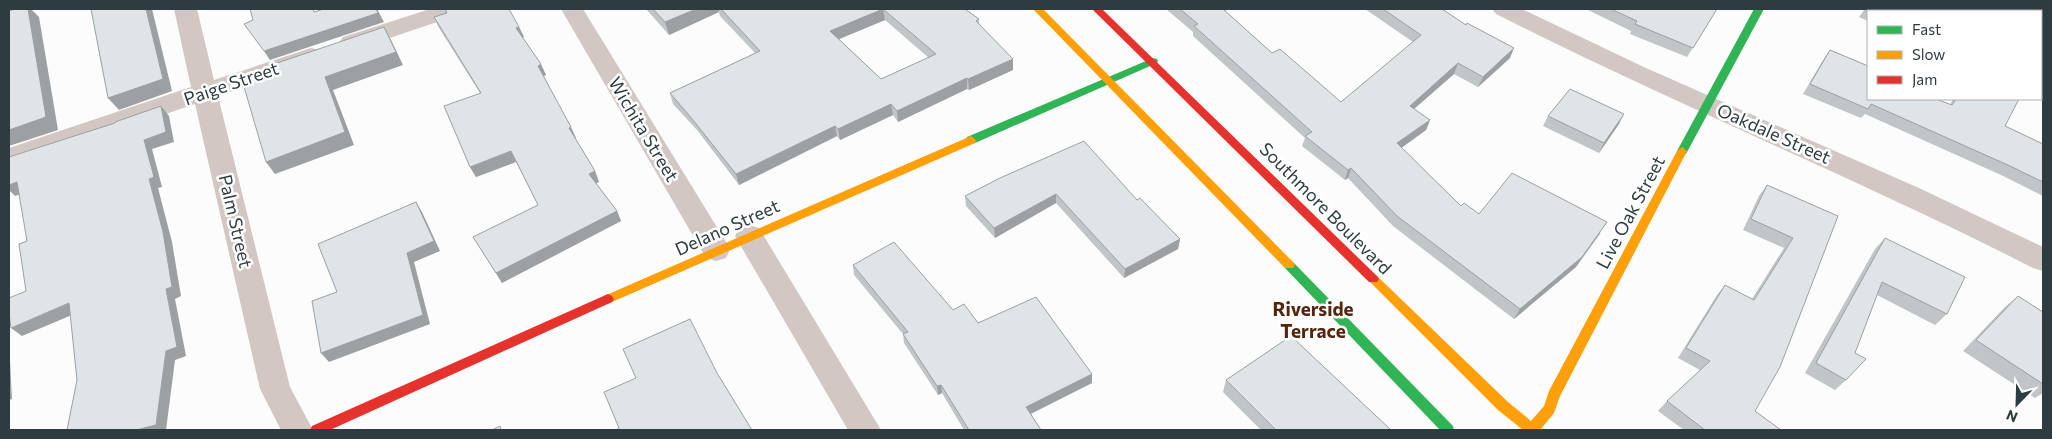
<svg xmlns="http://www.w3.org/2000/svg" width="2052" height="439" font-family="Commissioner,sans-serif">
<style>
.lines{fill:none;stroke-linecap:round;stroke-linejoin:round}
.street{fill:#d2c7c3;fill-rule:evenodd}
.fast{fill:#30b455;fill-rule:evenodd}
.slow{fill:#ff9f0a;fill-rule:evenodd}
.jam{fill:#e5322d;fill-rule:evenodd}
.wall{fill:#c0c5c7;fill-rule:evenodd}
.shaded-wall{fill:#9ca0a2}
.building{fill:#dfe5e7;stroke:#9ca0a2;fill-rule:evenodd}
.labels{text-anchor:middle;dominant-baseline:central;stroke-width:5;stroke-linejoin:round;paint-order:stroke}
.street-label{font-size:18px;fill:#2d3c40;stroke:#fff}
.neighbourhood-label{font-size:19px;font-weight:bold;fill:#54250a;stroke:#fff}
</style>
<rect width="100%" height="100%" fill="#fcfcfc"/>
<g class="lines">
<g class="street">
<path d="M 174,9 L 197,9 L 214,80 L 311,48 L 320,50 L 323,56 L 320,62 L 218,96 L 290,387 L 313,430 L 281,430 L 260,389 L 195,104 L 9,168 L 9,148 L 191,87 Z"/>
<path d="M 430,9 L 465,9 L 461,14 L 351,51 L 343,49 L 339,43 L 343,37 Z"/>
<path d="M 561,9 L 583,9 L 726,242 L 730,250 L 726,258 L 716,261 L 706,258 Z"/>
<path d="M 1492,9 L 1522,9 L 1646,68 L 1919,188 L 2043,247 L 2043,271 L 2033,268 C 1857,178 1673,104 1496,14 Z"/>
<path d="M 749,225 L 759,228 L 881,430 L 848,430 L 735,236 L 739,228 Z"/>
</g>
<g class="fast">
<path d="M 1754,9 L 1764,9 L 1686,154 L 1678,154 L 1677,151 Z"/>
<path d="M 1153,58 L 1157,59 L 1158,61 L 1157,63 L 975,143 L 971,144 L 966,140 L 967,137 Z"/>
<path d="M 1289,260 L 1293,262 L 1453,426 L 1454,430 L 1440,430 L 1285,268 L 1283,265 L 1285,262 Z"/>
</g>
<g class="slow">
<path d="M 1033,9 L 1043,9 L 1293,262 L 1295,265 L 1293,268 L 1285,268 Z"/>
<path d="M 971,136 L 976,140 L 975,143 L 612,302 L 608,304 L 604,302 L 602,299 L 604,296 Z"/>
<path d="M 1682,147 L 1687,151 L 1560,396 L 1554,413 L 1540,430 L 1523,430 L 1498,410 L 1367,279 L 1369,276 L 1377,276 L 1508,402 L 1531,421 L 1544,406 L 1549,391 L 1677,151 Z"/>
</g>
<g class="jam">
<path d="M 1092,9 L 1102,9 L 1377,276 L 1379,279 L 1377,282 L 1369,282 Z"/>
<path d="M 608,294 L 612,296 L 614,299 L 612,302 L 330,430 L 310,430 L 312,426 Z"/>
</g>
</g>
<g class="wall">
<path d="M 646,9 L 965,9 L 979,19 L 979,23 L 1013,70 L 969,90 L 967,89 L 898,122 L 893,115 L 840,140 L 837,136 L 739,185 L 697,130 L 673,104 L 670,93 L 755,53 L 720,16 L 719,12 L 669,35 ZM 885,20 L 929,58 L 881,79 L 839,39 Z"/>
<path d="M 1166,9 L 1230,9 L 1225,11 L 1272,53 L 1341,102 L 1413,42 L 1365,9 L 1442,9 L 1510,58 L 1478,87 L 1454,74 L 1414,109 L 1430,120 L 1426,130 L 1401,148 L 1461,206 L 1479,214 L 1601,233 L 1576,267 L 1514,319 L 1393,226 L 1348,178 L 1345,180 L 1302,146 L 1305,138 L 1193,36 L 1193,32 Z"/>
<path d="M 1586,9 L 1717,9 L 1687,57 L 1630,34 L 1631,31 Z"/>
<path d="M 1865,9 L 2036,9 L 2041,11 L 1868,11 L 1868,21 L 1859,17 Z"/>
<path d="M 434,17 L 519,27 L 524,37 L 523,38 L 546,75 L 544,76 L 575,138 L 595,171 L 599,182 L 596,183 L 617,211 L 621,221 L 502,283 L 473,237 L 538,205 L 516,162 L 476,177 L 470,167 L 480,93 L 439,28 Z"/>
<path d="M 1830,50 L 1868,66 L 1868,99 L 1950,105 L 1953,99 L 2019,99 L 2005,126 L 2043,144 L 2043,196 L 2001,175 L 1865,114 L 1861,118 L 1803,94 L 1823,60 Z"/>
<path d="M 1548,116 L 1619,124 L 1599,153 L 1543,126 Z"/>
<path d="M 1000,178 L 1137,200 L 1180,239 L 1178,249 L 1124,278 L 1056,203 L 995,238 L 966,206 L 965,196 Z"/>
<path d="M 1767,185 L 1838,216 L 1755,411 L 1781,430 L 1684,430 L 1658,411 L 1667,401 L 1700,370 L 1678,358 L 1717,295 L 1725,285 L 1752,299 L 1784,248 L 1743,230 L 1759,196 Z"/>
<path d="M 1885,238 L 1947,314 L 1935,325 L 1877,295 L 1855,353 L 1846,380 L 1835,390 L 1805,373 L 1875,249 Z"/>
<path d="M 853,265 L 953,310 L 978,323 L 1092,374 L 1092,383 L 1031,414 L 1041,430 L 964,430 L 942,393 L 938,395 L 904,343 L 903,334 L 854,275 Z"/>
<path d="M 2018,296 L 2043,312 L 2043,393 L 2035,398 L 1963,351 L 2005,307 Z"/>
<path d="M 1226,380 L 1391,430 L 1261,430 L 1223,392 Z"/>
</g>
<g class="shaded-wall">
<path d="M 28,9 L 31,9 L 39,17 L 58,130 L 9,146 L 9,130 Z"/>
<path d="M 146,9 L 152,9 L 172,91 L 119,110 L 108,98 Z"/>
<path d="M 376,9 L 377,9 L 384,22 L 270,60 L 264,51 Z"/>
<path d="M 696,9 L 718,9 L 719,12 L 669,35 L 665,22 Z"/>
<path d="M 883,9 L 885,20 L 832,42 L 830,31 Z"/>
<path d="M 384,27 L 391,40 L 403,65 L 333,90 L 354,145 L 275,174 L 266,162 L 325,77 Z"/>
<path d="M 519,27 L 524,37 L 521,38 L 516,28 Z"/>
<path d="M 1514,48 L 1510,58 L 1478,87 L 1483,77 Z"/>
<path d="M 1013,59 L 1013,70 L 969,90 L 968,79 Z"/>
<path d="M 1458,63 L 1454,74 L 1406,116 L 1410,106 Z"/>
<path d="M 541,64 L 546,75 L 543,76 L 538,66 Z"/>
<path d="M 967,78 L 967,89 L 898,122 L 897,111 Z"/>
<path d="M 891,104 L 893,115 L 840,140 L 838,129 Z"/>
<path d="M 161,106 L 169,116 L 174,142 L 152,149 L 162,187 L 158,188 L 172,242 L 181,296 L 175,299 L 186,356 L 175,360 L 166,430 L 136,430 L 166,289 L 144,140 Z"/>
<path d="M 1624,114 L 1619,124 L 1599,153 L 1604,143 Z"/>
<path d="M 1430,120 L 1426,130 L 1393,154 L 1397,143 Z"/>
<path d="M 835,126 L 837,136 L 739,185 L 736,174 Z"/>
<path d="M 571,127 L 576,138 L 574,138 L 569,128 Z"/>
<path d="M 511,151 L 516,162 L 476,177 L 470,167 Z"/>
<path d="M 1351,168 L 1348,178 L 1345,180 L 1348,170 Z"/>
<path d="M 595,171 L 599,182 L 594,184 L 589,174 Z"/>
<path d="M 17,182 L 27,192 L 15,196 L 9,190 L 9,185 Z"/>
<path d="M 1056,194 L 1056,203 L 995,238 L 994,228 Z"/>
<path d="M 416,202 L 422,212 L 440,251 L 414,262 L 430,324 L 329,362 L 321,353 Z"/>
<path d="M 617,211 L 621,221 L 502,283 L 496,273 Z"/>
<path d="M 1607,222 L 1576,267 L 1514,319 L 1520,309 Z"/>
<path d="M 1180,239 L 1178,249 L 1124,278 L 1125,269 Z"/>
<path d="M 69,303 L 79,312 L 22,336 L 11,328 Z"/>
<path d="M 9,340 L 12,399 L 9,400 Z"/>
<path d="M 1092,374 L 1092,383 L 1026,416 L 1026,407 Z"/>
<path d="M 941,385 L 942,393 L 938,395 L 937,386 Z"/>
</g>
<g class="building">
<path d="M 15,9 L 28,9 L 46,117 L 9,130 L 9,11 Z"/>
<path d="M 91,9 L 146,9 L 163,79 L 108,98 Z"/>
<path d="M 250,9 L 313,9 L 314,12 L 324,9 L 376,9 L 378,13 L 264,51 L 244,24 L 253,20 Z"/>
<path d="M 445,9 L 509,9 L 519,27 L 516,28 L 541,64 L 538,66 L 571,127 L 569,128 L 595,171 L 589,174 L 617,211 L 496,273 L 473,237 L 538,205 L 511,151 L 470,167 L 444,106 L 481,93 L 434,17 L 447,13 Z"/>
<path d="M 653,9 L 696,9 L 665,22 Z"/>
<path d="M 721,9 L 965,9 L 979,19 L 976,21 L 1013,59 L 968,79 L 967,78 L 897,111 L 891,104 L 838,129 L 835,126 L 736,174 L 693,120 L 670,93 L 760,51 ZM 883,9 L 936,54 L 881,79 L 830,31 Z"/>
<path d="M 1180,9 L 1223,9 L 1272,53 L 1280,49 L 1341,102 L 1421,35 L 1383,9 L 1442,9 L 1466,25 L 1467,23 L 1514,48 L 1483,77 L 1458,63 L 1410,106 L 1430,120 L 1397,143 L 1461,206 L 1464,203 L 1479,214 L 1512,173 L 1607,222 L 1582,257 L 1520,309 L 1397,216 L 1351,168 L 1348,170 L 1305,136 L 1312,132 L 1194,26 L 1198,24 Z"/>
<path d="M 1611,9 L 1717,9 L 1693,48 L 1635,24 L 1637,21 Z"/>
<path d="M 1868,9 L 1939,9 L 1938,11 L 1874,11 Z"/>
<path d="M 1946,9 L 2036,9 L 2043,12 L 2043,60 L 2041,63 L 2041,11 L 1953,11 Z"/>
<path d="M 384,27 L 396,52 L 325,77 L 345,132 L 266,162 L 242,80 L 277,69 L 274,64 Z"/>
<path d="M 1830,50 L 1868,66 L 1868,99 L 1936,99 L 1952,105 L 1956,99 L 2019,99 L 2005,126 L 2043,144 L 2043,182 L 2010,166 L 1871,104 L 1868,109 L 1810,84 Z"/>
<path d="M 1570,89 L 1624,114 L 1604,143 L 1548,116 Z"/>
<path d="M 161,106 L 166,132 L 144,140 L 154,177 L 149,179 L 163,232 L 172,287 L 166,289 L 177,347 L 166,351 L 156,425 L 136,430 L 67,430 L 77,380 L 69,303 L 11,328 L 9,313 L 9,298 L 26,291 L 19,244 L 27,241 L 17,182 L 9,185 L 9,157 L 115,123 L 115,122 Z"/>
<path d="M 1084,141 L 1137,200 L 1140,198 L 1180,239 L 1125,269 L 1056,194 L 994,228 L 965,196 L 1000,178 Z"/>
<path d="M 1767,185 L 1838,216 L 1780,367 L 1755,411 L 1781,430 L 1705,430 L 1667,401 L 1710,361 L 1686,348 L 1725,285 L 1754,300 L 1793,238 L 1751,219 Z"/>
<path d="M 416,202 L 434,241 L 407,253 L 423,315 L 321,353 L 312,301 L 337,292 L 318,244 Z"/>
<path d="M 1885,238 L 1965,277 L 1947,314 L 1882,282 L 1855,353 L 1866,359 L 1846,380 L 1816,363 Z"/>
<path d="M 894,242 L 953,310 L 964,304 L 978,323 L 1036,297 L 1092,374 L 1026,407 L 1041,430 L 969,430 L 941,385 L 937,386 L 903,334 L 908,332 L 853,265 Z"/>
<path d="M 2018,296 L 2043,312 L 2043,384 L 1976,340 Z"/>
<path d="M 690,319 L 717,373 L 752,430 L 616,430 L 619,428 L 604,392 L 636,378 L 623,349 Z"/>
<path d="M 1291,336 L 1391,430 L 1276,430 L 1226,380 Z"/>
<path d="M 500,426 L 501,430 L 492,430 Z"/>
</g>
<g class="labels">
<g class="street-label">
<text transform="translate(231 83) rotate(-19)">Paige Street</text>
<text transform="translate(644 129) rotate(59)">Wichita Street</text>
<text transform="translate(1774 133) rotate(24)">Oakdale Street</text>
<text transform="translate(1326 208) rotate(45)">Southmore Boulevard</text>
<text transform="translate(1630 212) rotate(-62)">Live Oak Street</text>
<text transform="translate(236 221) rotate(77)">Palm Street</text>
<text transform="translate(727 227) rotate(-24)">Delano Street</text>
</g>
<g class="neighbourhood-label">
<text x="1313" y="308">Riverside<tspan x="1313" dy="22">Terrace</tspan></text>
</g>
</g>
<rect width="2052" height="439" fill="none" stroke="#2d3c40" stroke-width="20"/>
<rect x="1867" y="10" width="175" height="90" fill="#ffffff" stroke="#abb1b3"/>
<rect x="1877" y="26" width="25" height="8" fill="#30b455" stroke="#abb1b3"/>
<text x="1912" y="35" font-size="15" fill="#2d3c40">Fast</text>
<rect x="1877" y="51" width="25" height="8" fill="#ff9f0a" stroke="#abb1b3"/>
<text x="1912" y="60" font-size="15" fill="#2d3c40">Slow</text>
<rect x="1877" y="76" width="25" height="8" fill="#e5322d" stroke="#abb1b3"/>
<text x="1912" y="85" font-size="15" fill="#2d3c40">Jam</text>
<g transform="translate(2017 404) rotate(203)" stroke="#ffffff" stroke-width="4" paint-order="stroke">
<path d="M0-4L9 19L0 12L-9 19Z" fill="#2d3c40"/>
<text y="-8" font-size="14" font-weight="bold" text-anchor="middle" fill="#2d3c40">N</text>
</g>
</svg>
